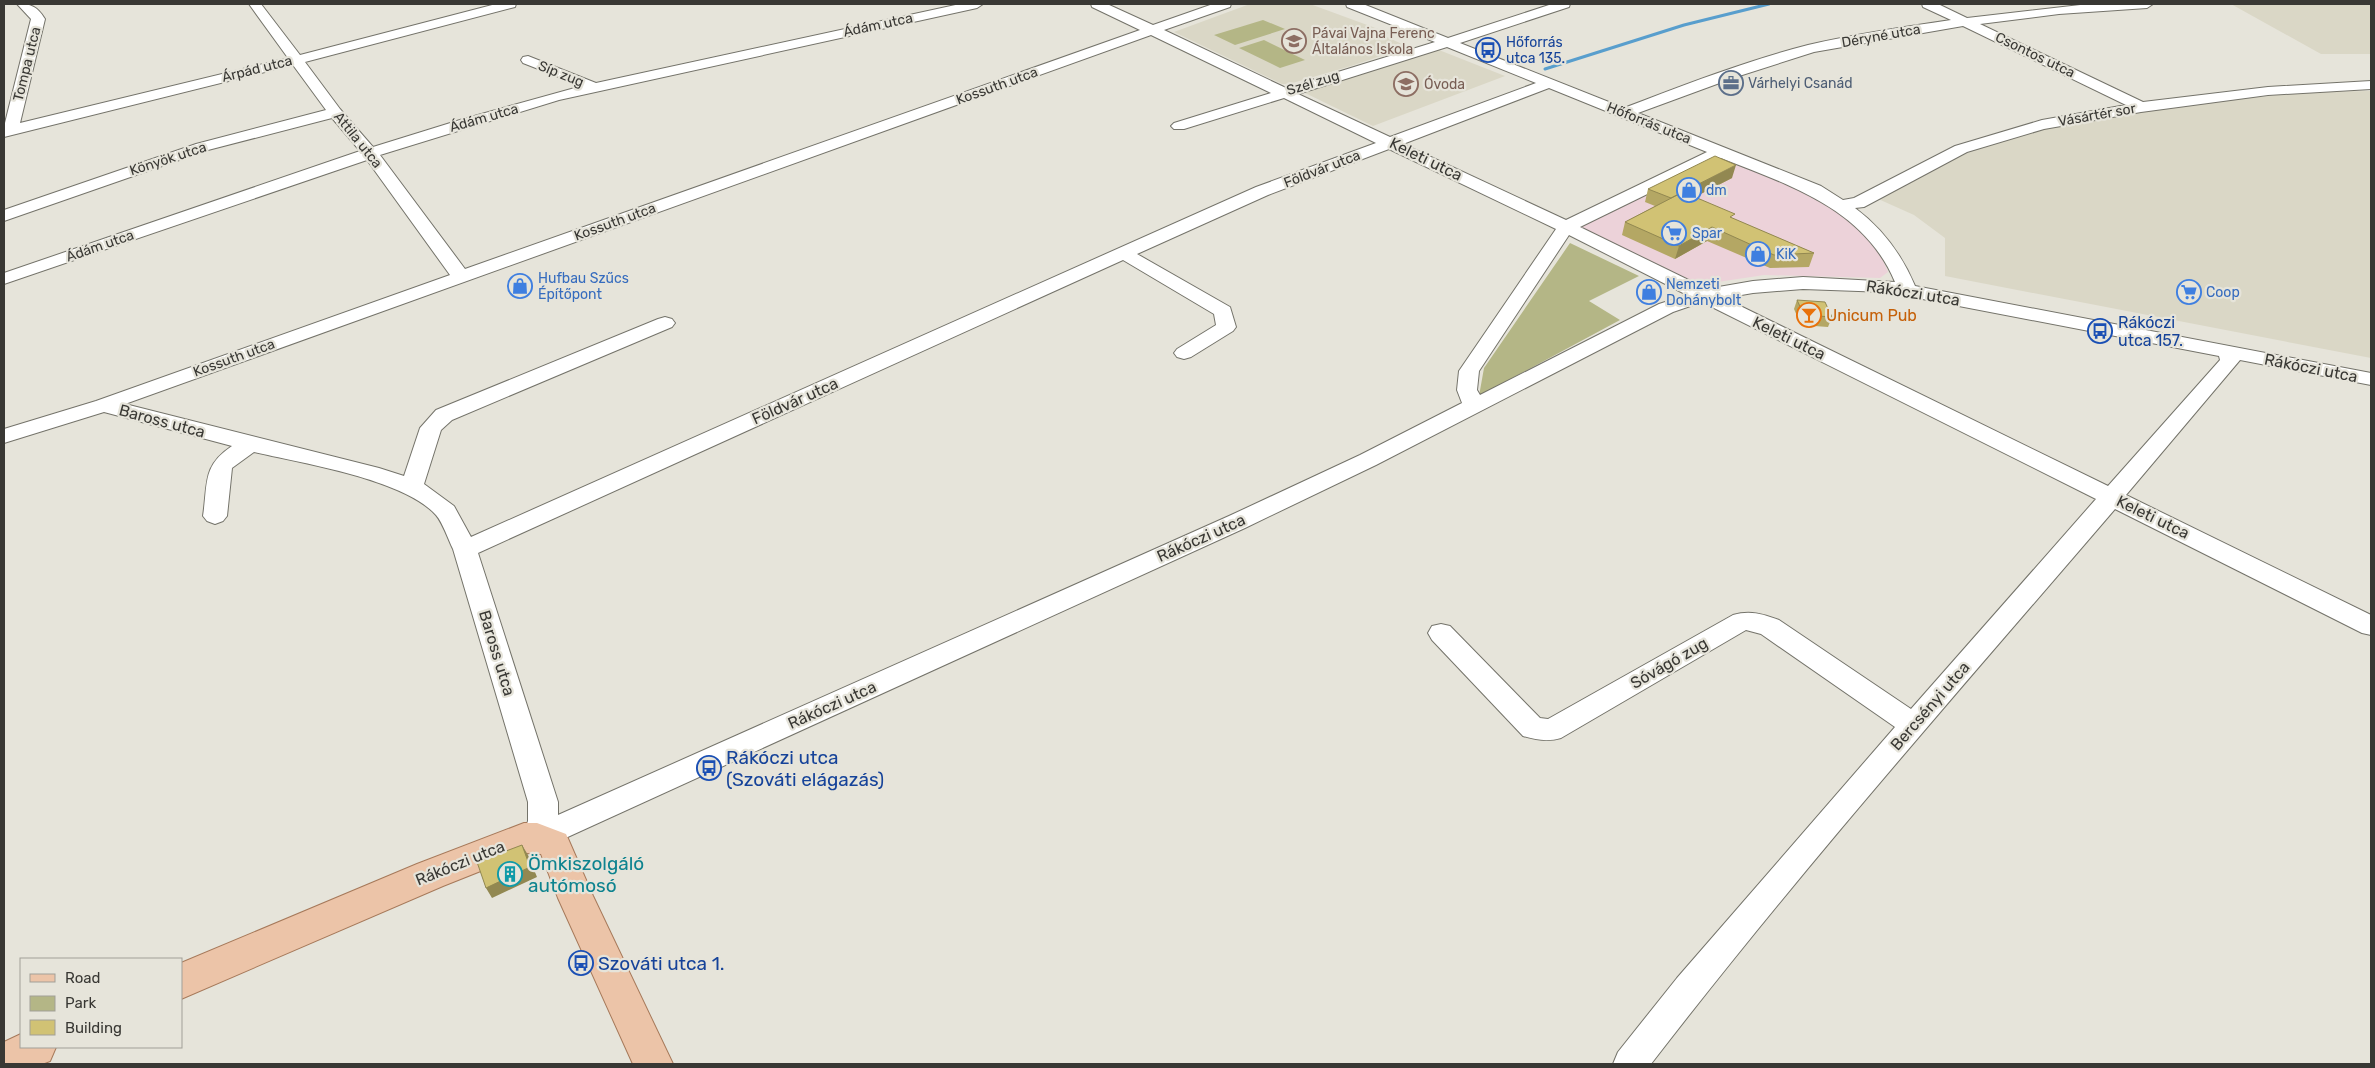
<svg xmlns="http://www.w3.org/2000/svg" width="2375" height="1068" font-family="Rubik,sans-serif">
<rect width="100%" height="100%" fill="#e6e4da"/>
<path fill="#ecd2d9" d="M 1725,157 L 1813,196 L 1865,228 L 1878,249 L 1888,272 L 1880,278 L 1764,275 L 1698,285 L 1577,228 Z"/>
<path fill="#dad7c6" d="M 1250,4 L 1310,4 L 1389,33 L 1383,35 L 1408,47 L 1351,66 L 1289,84 L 1282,84 L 1174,32 Z
M 2231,4 L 2371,4 L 2371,54 L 2321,54 Z
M 1439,50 L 1505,76 L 1373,126 L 1301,91 Z
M 2371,91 L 2371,358 L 1945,276 L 1945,238 L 1914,215 L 1876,198 L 1971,151 L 2052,127 L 2146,109 L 2308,92 Z"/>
<path fill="#b4b686" d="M 1263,20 L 1285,29 L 1235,45 L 1214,35 Z
M 1264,40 L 1305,60 L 1280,68 L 1239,48 Z
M 1570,243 L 1639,276 L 1589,301 L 1620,320 L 1479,396 L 1484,368 Z"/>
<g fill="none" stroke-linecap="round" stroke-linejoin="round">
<path stroke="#589ecd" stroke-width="3" d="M 1545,69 L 1684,25 L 1769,4"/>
<defs>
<path id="minor" d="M 17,4 C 31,4 37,6 45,19 L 20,123 L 288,58 L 249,4 L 261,4 L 300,55 L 496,4 L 516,4 L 515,7 L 305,62 L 340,109 L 373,147 L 460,120 L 582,86 L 523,63 L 521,60 L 523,57 L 528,56 L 596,83 L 960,4 L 983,4 L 977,8 L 559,100 L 380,155 L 465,269 L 1140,30 L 1092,7 L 1091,4 L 1107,4 L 1153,25 L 1213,4 L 1231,4 L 1230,7 L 1164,30 L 1286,88 L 1435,42 L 1347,7 L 1346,4 L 1363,4 L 1448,38 L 1552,4 L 1570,4 L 1569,7 L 1460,43 L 1624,108 C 1684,85 1746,61 1808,45 C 1855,34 1903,27 1951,20 L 1923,7 L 1922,4 L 1938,4 L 1967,18 L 2089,4 L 2153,4 L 2147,8 L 2059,14 L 1980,24 L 2143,102 L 2268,87 L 2371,81 L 2371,89 L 2268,95 L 2141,112 L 2044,129 L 1967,152 L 1864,207 L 1855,208 C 1883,229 1902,255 1915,286 L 2371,373 L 2371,385 L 2240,360 L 2126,495 L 2371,615 L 2371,635 L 2362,633 L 2115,509 C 1958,692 1798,873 1651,1064 L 1613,1064 L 1618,1052 L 1677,978 L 1895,727 L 1761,634 L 1746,630 L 1561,738 C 1548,742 1536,740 1523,736 L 1432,640 L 1428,633 L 1432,626 L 1441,624 L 1450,626 L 1540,718 L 1548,719 L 1733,615 C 1750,610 1763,614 1779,620 L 1911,709 L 2096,499 L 1702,302 L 1673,312 L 1376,465 L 1245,528 L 537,851 L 526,847 L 522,838 L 528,821 L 528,802 L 453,549 C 448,539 443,523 436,515 C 404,479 301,463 254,452 L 232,468 L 227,516 L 223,521 L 215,524 L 207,521 L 203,516 C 208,483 202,466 232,446 L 104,412 L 4,443 L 4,429 L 96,401 L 450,275 L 367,160 L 4,284 L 4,273 L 360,151 L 332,118 L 208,150 L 4,221 L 4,210 L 196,144 L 326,110 L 293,65 L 4,137 L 4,127 L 31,19 ZM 1963,26 L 2126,105 L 2042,120 L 1955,146 L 1854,198 L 1843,200 L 1821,186 L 1638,113 L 1736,77 L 1814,52 ZM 1151,35 L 1271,93 L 1174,123 L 1171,126 L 1174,129 L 1184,129 L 1284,98 L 1376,143 L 1256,187 L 471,537 L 454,506 L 424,484 L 441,430 L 452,420 L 672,327 L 675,323 L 672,319 L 665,317 L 658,319 L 436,410 L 420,428 L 404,476 L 379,468 L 125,404 ZM 1447,47 L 1536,83 L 1390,137 L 1298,94 ZM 1549,88 L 1707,152 L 1566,220 L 1403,144 ZM 1389,149 L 1556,229 L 1459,371 L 1457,390 L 1462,403 L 1360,455 L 1229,516 L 558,815 L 558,802 L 478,553 L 1123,260 L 1214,314 L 1216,325 L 1177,349 L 1174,353 L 1177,357 L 1184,359 L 1191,357 L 1233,331 L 1236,327 L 1230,307 L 1137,254 L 1268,195 ZM 1721,158 C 1789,185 1864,208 1895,282 L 1803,277 L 1753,281 L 1707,289 L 1580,227 ZM 1569,235 L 1687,295 L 1659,304 L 1480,395 L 1477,390 L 1479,371 ZM 1803,289 L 1886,292 L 2219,356 L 2220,360 L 2108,486 L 1724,298 L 1753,293 Z"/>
<path id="major" d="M 524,823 L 537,823 L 566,834 L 593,896 L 673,1064 L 633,1064 L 558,898 L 541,854 L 526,853 L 443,886 L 181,999 L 181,963 L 417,864 Z
M 21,1034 L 21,1047 L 56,1047 L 50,1061 L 42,1064 L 4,1064 L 4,1042 Z"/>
</defs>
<use href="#minor" stroke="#74736a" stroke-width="2"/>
<use href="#major" stroke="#a6795a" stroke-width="2"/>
<use href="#minor" fill="#fff" fill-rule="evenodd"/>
<use href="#major" fill="#ecc4a8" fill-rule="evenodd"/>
</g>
<path fill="#b4a764" d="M 1732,178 L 1695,197 L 1734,219 L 1814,253 L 1809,267 L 1770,268 L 1707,241 L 1675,259 L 1622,235 L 1625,222 L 1655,206 L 1645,202 L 1648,189 Z
M 1797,300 L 1832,317 L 1828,327 L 1801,325 L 1794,309 Z"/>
<path fill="#928851" d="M 1736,165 L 1732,178 L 1667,211 L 1671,198 Z
M 1712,227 L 1707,241 L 1675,259 L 1679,246 Z
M 522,845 L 528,855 L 537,877 L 492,898 L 486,888 Z"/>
<path fill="#d1c274" stroke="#928851" d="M 1715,156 L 1736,165 L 1671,198 L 1648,189 Z
M 1683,192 L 1735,214 L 1730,217 L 1814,253 L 1774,255 L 1712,227 L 1679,246 L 1625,222 Z
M 1797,300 L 1825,302 L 1832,317 L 1804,315 Z
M 522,845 L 530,867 L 486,888 L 477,862 Z"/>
<defs>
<symbol id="school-ring" viewBox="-11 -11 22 22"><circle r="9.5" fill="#e6e4da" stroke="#8d6e63" stroke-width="1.5"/><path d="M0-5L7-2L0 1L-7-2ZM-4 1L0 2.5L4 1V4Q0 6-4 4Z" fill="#8d6e63"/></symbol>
<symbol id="bus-ring" viewBox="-11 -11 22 22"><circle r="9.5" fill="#e6e4da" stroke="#1a4fb4" stroke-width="1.5"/><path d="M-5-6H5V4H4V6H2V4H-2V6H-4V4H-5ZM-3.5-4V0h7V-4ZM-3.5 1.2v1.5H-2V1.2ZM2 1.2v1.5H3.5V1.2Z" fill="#1a4fb4"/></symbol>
<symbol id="office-ring" viewBox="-11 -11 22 22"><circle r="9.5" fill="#e6e4da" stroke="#5c6f8a" stroke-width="1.5"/><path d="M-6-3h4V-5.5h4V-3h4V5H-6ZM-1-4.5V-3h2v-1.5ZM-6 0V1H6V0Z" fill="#5c6f8a"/></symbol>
<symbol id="shop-ring" viewBox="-11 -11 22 22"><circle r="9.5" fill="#e6e4da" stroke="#3f7fe0" stroke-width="1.5"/><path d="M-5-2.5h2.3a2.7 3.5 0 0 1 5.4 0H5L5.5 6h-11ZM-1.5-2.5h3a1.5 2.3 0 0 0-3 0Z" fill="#3f7fe0"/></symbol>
<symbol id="supermarket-ring" viewBox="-11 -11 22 22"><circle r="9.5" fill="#e6e4da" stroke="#3f7fe0" stroke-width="1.5"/><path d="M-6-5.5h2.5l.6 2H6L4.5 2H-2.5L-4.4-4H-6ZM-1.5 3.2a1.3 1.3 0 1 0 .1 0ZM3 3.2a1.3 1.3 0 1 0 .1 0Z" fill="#3f7fe0"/></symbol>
<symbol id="bar-ring" viewBox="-11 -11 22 22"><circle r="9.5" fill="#e6e4da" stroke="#e8710a" stroke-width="1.5"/><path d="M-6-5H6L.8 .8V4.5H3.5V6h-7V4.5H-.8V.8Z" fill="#e8710a"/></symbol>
<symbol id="building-ring" viewBox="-11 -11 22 22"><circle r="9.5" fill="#e6e4da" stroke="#0f9aa8" stroke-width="1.5"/><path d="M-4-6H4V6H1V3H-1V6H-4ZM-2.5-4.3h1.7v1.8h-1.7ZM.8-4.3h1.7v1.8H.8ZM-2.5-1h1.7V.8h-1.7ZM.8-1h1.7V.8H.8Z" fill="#0f9aa8"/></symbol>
</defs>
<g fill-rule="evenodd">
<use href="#school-ring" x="1280" y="27" width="28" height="28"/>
<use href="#bus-ring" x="1474" y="36" width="28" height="28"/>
<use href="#office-ring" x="1717" y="69" width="28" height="28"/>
<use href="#school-ring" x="1392" y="70" width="28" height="28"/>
<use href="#shop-ring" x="1675" y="176" width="28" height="28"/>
<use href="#supermarket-ring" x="1660" y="219" width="28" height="28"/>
<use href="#shop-ring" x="1744" y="240" width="28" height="28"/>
<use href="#shop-ring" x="506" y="272" width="28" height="28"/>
<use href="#shop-ring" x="1635" y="278" width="28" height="28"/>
<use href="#supermarket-ring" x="2175" y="278" width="28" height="28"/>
<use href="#bar-ring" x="1795" y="301" width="28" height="28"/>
<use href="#bus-ring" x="2086" y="317" width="28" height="28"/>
<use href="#bus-ring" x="695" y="754" width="28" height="28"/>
<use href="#building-ring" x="496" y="860" width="28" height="28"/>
<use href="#bus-ring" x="567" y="949" width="28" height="28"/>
</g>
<g text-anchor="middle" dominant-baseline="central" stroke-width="4.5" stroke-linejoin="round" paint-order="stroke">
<g font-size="14" fill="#393834" stroke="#e6e4da">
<text transform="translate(878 25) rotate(-12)">Ádám utca</text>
<text transform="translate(1881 36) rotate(-10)">Déryné utca</text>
<text transform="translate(2035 55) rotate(26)">Csontos utca</text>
<text transform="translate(27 64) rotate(-76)">Tompa utca</text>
<text transform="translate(257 69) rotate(-14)">Árpád utca</text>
<text transform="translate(561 74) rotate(22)">Síp zug</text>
<text transform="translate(1313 83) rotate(-17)">Szél zug</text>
<text transform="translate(997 86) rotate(-20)">Kossuth utca</text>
<text transform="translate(2097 115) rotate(-10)">Vásártér sor</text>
<text transform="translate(484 118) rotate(-16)">Ádám utca</text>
<text transform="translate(1649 123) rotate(22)">Hőforrás utca</text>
<text transform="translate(358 140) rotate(51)">Attila utca</text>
<text transform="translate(168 159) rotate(-18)">Könyök utca</text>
<text transform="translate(1322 169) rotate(-21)">Földvár utca</text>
<text transform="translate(615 222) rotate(-20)">Kossuth utca</text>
<text transform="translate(100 246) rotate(-19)">Ádám utca</text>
<text transform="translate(234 358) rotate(-20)">Kossuth utca</text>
</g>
<g font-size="14" fill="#785e54" stroke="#e6e4da" text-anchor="start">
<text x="1312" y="33">Pávai Vajna Ferenc<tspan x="1312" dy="16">Általános Iskola</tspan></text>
<text x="1424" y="84">Óvoda</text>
</g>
<g font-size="14" fill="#164399" stroke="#e6e4da" text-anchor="start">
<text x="1506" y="42">Hőforrás<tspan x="1506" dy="16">utca 135.</tspan></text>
</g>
<g font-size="14" fill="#4e5e75" stroke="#e6e4da" text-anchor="start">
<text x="1748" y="83">Várhelyi Csanád</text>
</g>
<g font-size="14" fill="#366cbe" stroke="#e6e4da" text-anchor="start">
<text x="1706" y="190">dm</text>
<text x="1692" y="233">Spar</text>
<text x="1776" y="254">KiK</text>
<text x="538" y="278">Hufbau Szűcs<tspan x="538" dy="16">Építőpont</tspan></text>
<text x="1666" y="284">Nemzeti<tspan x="1666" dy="16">Dohánybolt</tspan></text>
<text x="2206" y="292">Coop</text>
</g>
<g font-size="16" fill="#393834" stroke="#e6e4da">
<text transform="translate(1426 159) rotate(26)">Keleti utca</text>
<text transform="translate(1913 293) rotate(9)">Rákóczi utca</text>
<text transform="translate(1789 338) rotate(26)">Keleti utca</text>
<text transform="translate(2311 368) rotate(11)">Rákóczi utca</text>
<text transform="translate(795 401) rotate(-24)">Földvár utca</text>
<text transform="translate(162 421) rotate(15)">Baross utca</text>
<text transform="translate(2153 517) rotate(26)">Keleti utca</text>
<text transform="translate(1201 538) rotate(-24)">Rákóczi utca</text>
<text transform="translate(497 653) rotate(73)">Baross utca</text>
<text transform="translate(1669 663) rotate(-30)">Sóvágó zug</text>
<text transform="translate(832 705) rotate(-24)">Rákóczi utca</text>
<text transform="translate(1930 706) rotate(-49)">Bercsényi utca</text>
<text transform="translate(460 863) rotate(-22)">Rákóczi utca</text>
</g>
<g font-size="16" fill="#c56008" stroke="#e6e4da" text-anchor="start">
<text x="1826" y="315">Unicum Pub</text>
</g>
<g font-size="16" fill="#164399" stroke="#e6e4da" text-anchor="start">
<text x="2118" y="322">Rákóczi<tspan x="2118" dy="18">utca 157.</tspan></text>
</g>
<g font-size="19" fill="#164399" stroke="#e6e4da" text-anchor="start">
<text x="726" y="757">Rákóczi utca<tspan x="726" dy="22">(Szováti elágazás)</tspan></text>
<text x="598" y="963">Szováti utca 1.</text>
</g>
<g font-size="19" fill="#0d838f" stroke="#e6e4da" text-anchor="start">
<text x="528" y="863">Ömkiszolgáló<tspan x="528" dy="22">autómosó</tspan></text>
</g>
</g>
<rect width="2375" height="1068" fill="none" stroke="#393834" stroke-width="10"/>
<rect x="20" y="958" width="162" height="90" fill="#e6e4da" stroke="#a19f98"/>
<rect x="30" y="974" width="25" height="8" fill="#ecc4a8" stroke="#a19f98"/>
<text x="65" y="983" font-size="15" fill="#393834">Road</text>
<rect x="30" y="996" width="25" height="15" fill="#b4b686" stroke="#a19f98"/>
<text x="65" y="1008" font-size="15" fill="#393834">Park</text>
<rect x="30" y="1020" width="25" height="15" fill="#d1c274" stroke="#a19f98"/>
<text x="65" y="1033" font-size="15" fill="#393834">Building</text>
</svg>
